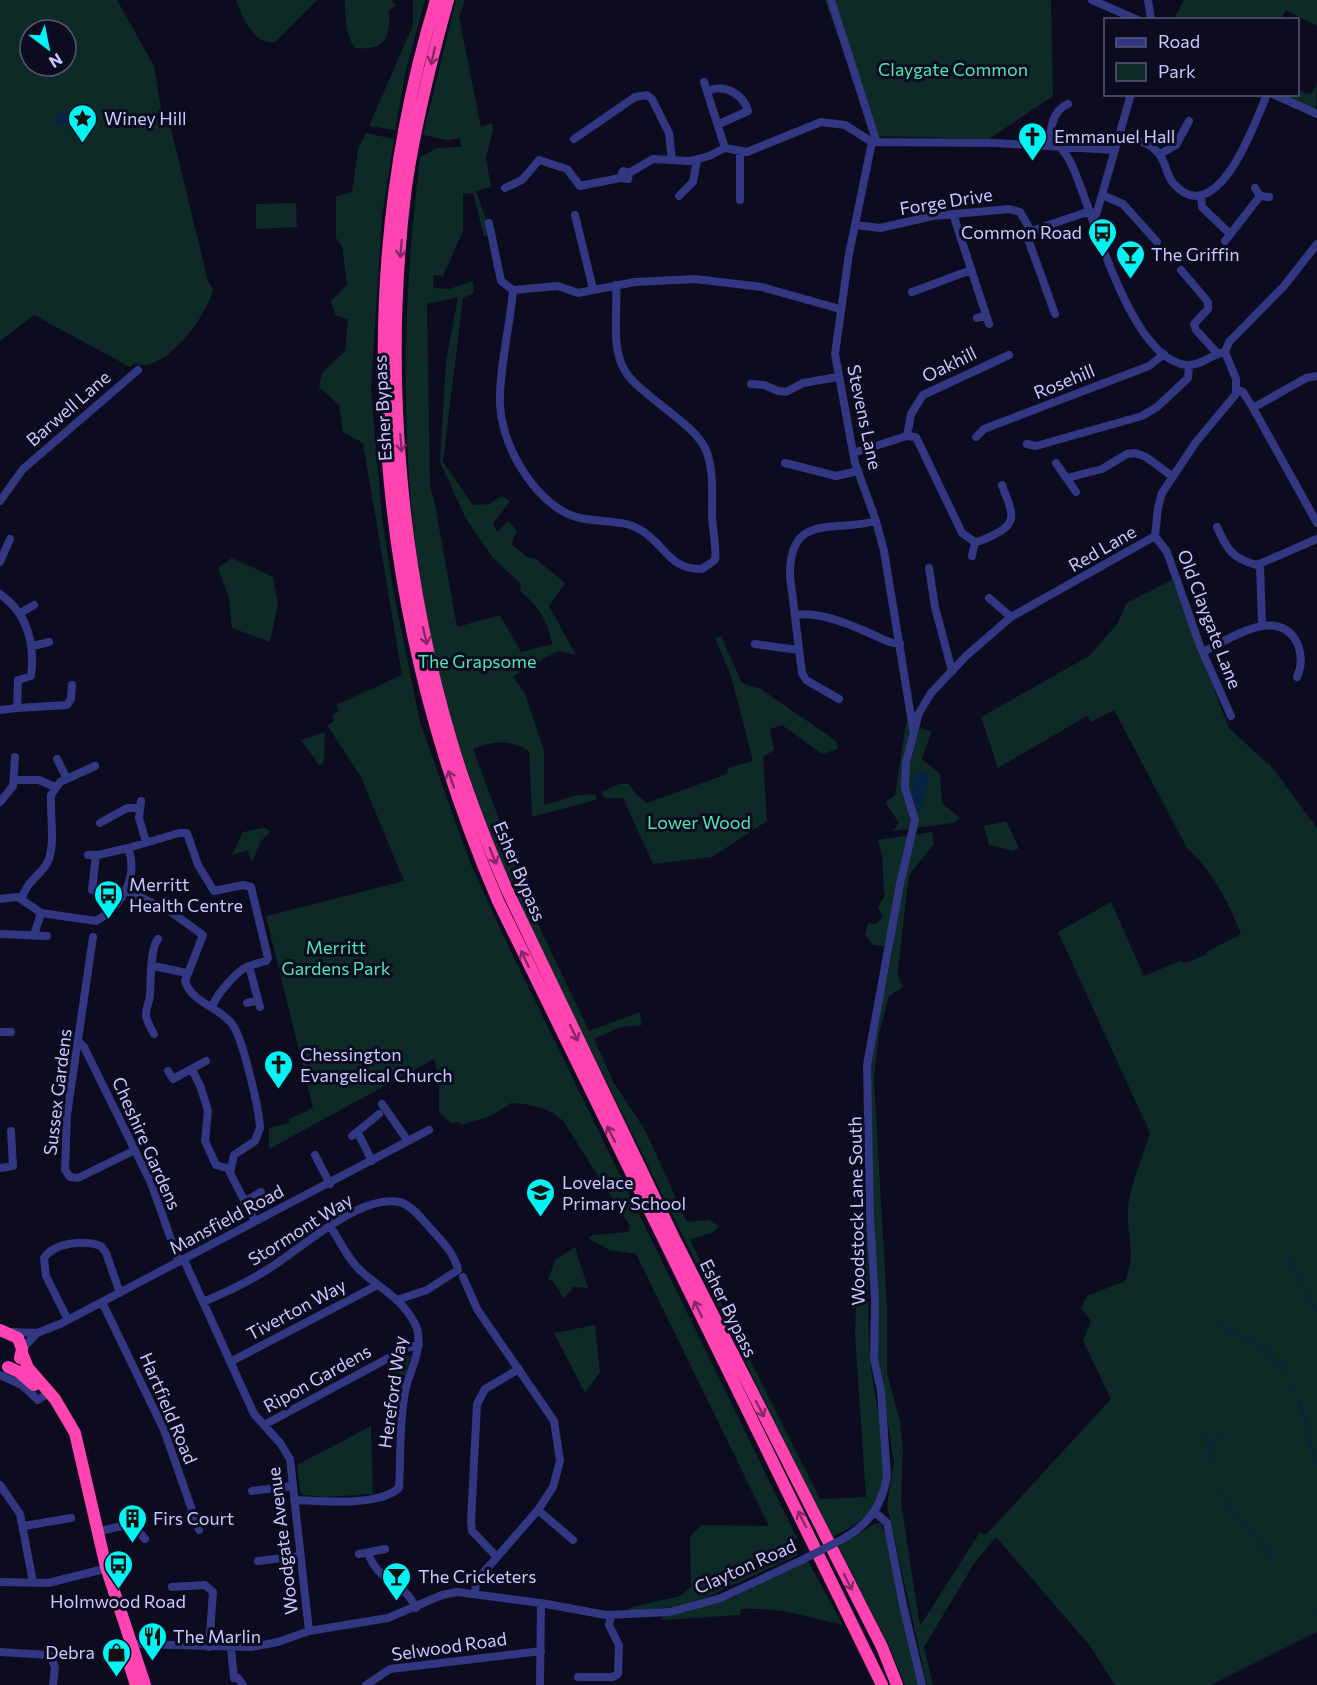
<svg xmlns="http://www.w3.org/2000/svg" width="1317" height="1685" font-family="Commissioner,sans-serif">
<rect width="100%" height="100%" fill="#0c0b1f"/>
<path fill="#0d2a26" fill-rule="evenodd" d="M 0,0 L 117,0 L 154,66 L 162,114 L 169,121 L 208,281 L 213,290 C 207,315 165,375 134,364 L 130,367 L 34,315 L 0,341 ZM 30,30 L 66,30 L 66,66 L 30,66 Z
M 236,0 L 317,0 L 275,42 C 254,46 242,17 236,0 Z
M 345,0 L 391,0 L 396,6 L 389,10 C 391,38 385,51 355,48 C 345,35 345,16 345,0 Z
M 413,0 L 425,0 L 406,70 L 395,130 L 369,126 L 413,25 Z
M 456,0 L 465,0 L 459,17 L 481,127 L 492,123 L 493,130 L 486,158 L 491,187 L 476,191 L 492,237 L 484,236 L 473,193 L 463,194 L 463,231 L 443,276 L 434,275 L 433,288 L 449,289 L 473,281 L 474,293 L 463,298 L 443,462 L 473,505 L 489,504 L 502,496 L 510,501 L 493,524 L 497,532 L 508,521 L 517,531 L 511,544 L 527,557 L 536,559 L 565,583 L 549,606 L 576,655 L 558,651 L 513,676 L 525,694 L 544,751 L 544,805 L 578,795 L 596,794 L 596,800 L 532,817 L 529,751 C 511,739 492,741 473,749 L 538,924 L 589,1031 L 640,1012 L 642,1025 L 620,1027 L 594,1039 L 614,1083 L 645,1130 L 687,1222 L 709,1220 L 719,1226 L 713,1232 L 690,1240 L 820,1499 L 866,1497 L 855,1335 L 857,1269 L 863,1222 L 868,1222 C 869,1267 867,1314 870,1360 C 873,1392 893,1468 880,1496 C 869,1518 853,1527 832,1537 L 526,919 C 498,854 471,788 451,720 C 398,538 397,344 420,157 L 437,148 L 461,147 L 460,138 L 448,140 L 423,135 ZM 458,297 L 446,361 L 440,462 L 465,517 L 492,557 L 520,583 L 521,592 C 539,606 548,622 552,644 L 521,652 L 500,615 L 457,627 L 434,499 L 430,487 L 427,304 Z
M 825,0 L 1051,0 L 1053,96 L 989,139 L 873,136 Z
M 1184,0 L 1317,0 L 1317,26 L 1286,10 L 1281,19 L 1174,19 Z
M 1317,83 L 1316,110 L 1290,99 L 1292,95 L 1298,94 L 1298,90 L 1303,91 L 1305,94 L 1312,93 Z
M 366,133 L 394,139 L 382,217 L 371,388 L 382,518 L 393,589 L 420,722 L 469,860 L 505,939 L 797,1538 L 791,1541 L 798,1555 L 705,1598 L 674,1607 L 629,1611 L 629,1608 L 680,1596 L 691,1587 L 690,1537 L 701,1525 L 769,1526 L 636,1254 L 609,1250 L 588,1238 L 593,1235 L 628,1232 L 630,1226 L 563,1121 C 549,1107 530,1104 511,1103 L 491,1116 L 461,1125 L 460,1122 L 451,1123 L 439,1112 L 439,1081 L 434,1059 L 269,1149 L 269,1128 L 290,1123 L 289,1119 L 313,1108 L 266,916 L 404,881 L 361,777 L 327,725 L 334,721 L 333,714 L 339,711 L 336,705 L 402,675 L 363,443 L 343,432 L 339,405 L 319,387 L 322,373 L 345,351 L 348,319 L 336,316 L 331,301 L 347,285 L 342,246 L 336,238 L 336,196 L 352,192 L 358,149 Z
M 296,203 L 297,227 L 256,229 L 256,204 Z
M 232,558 L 273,577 L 278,603 L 270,642 L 232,628 L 229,598 L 218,568 Z
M 1172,580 L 1229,728 L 1269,765 L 1266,759 L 1317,828 L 1317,1632 L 1211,1685 L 1115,1685 L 1090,1646 L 996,1537 L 975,1562 L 924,1647 L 933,1685 L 927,1685 L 887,1505 L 894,1463 L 878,1359 L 870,1079 L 872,1050 L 893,947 L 873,945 L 865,935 L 868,923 L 876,924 L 883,917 L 878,907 L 885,895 C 881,875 886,858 877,840 L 932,832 L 934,844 L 909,875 L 898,969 L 898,977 L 903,987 L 889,996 L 879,1034 L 874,1078 L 887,1307 L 887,1373 L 900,1422 L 903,1449 L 901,1503 L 920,1626 L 980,1532 L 986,1535 L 1111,1399 L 1083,1341 L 1091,1321 L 1081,1308 L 1087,1296 L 1125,1281 C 1136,1254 1128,1242 1128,1216 C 1127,1191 1143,1157 1150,1133 L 1058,932 L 1111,902 L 1144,976 L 1180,961 L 1186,963 L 1207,954 L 1206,952 L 1241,934 C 1229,903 1212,870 1187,848 L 1114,710 L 1091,722 L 1087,716 L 998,768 L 981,717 L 1089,656 L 1117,624 L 1127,603 Z
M 721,636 L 742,683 L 761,689 L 836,741 L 838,749 L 822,754 L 782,725 L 770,729 L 774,750 L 763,757 L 767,821 L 712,857 L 653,864 L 623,798 L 605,798 L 602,792 L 619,784 L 629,784 L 636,794 L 647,803 L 727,774 L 728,768 L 753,761 L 731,676 L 715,638 Z
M 906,722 L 931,732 L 922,759 L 940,774 L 942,803 L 960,818 L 953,823 L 893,831 L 899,823 L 885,802 L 895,795 Z
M 325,732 L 324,760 L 320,766 L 301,740 Z
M 1006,821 L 1019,848 L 1013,851 L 989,845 L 984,826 Z
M 264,828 L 271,831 L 261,841 L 252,862 L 248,850 L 232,855 L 243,832 Z
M 575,1247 L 588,1288 L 573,1287 L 564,1299 L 553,1281 L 548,1280 L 555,1260 Z
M 595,1325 L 600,1372 L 585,1393 L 554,1333 Z
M 411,1355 L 401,1390 L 386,1366 Z
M 371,1426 L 373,1494 L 326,1497 L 303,1495 L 300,1491 L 297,1465 Z
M 880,1523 L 886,1535 L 920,1685 L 905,1685 L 888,1644 L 838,1547 L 874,1524 Z
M 808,1561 L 843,1625 C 808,1617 777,1607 741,1609 L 740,1615 L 662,1620 L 661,1617 L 729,1599 Z"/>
<path fill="#072342" d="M 63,110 L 75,114 L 78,120 L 60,127 L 55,120 Z
M 923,772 L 929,776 L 921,812 L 917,813 C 909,800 911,789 915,774 Z"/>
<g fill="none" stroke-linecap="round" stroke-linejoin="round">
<path stroke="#072342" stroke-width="1.5" d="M 1286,1256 L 1317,1311
M 1215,1322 C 1248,1341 1268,1342 1289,1377
M 1293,1384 L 1296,1390
M 1299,1398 L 1317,1465
M 1204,1433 L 1208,1439 L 1212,1461
M 1204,1446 L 1224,1437
M 1221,1490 L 1230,1507 L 1274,1559
M 1316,1615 L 1317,1615"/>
<path stroke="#323782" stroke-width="8" d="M 831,0 L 876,140
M 1092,0 L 1138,20
M 1148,0 L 1151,20
M 704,82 L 725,148
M 708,91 C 724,83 743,94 748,111 L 719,124
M 1273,94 L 1317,114
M 1119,135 C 1138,140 1156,143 1164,163 C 1167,170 1168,178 1174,184 C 1217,232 1256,121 1267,94
M 574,139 L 635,97 L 647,95 L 652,99 L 669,133 L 672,160
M 872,142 L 849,254 L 835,354 L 855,463 L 876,521 L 884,551 L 913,729
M 872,142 L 995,143 L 1115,150
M 1049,146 C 1050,131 1052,110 1068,104
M 1059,146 C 1063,151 1067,155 1070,161 C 1092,205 1128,360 1187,365 C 1201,366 1212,354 1225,352
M 1160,154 L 1176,145 L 1189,121
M 629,173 L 623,171 L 620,178 L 628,179 L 629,173 L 653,159 L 690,161 L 709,156 L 725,148 L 747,152 L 821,122 L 845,125 L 872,142
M 505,188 L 522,180 L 539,160 L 567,169 L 580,186 L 620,178
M 1255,188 L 1260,196 L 1269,197
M 1102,195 L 1123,204 L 1157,242
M 1201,195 L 1202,207 L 1230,234
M 679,196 L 693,182 L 697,160
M 740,200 L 740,153
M 953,214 L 989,324
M 575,215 L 593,289
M 1093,218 L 1097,212 L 1131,94
M 489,223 L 501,281 L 513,290
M 855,225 L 880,228 L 933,216 L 1009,209 L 1020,212 L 1031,231
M 1225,241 L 1260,196
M 1181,270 L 1208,302 L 1208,309 L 1194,324 L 1196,330 L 1218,354
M 513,290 C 510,327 499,368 500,404 C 502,444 529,492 564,512 C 587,525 618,517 639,529 C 665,543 668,570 702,569 L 715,560 C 717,545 712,529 712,514 C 714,439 706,442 651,397 C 639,387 627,378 621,363 C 612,339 618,310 616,285
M 513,290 L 558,286 L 578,293 L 635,282 L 695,279 L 762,287 L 840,309
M 912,292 L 971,270
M 1055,314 L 1027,236 L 1031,231 L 1090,211
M 977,318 L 986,315
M 1225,352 L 1229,342 L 1284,286 L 1317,244
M 751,384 L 764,385 L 778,391 L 786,392 L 803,383 L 838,377
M 1237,389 L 1243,392 L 1253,408 L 1317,523
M 1253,408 L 1306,378 L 1317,376
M 907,436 L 911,414 L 923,395 L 1009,355
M 976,437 L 984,429 L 1149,366 L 1164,354
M 1027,444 L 1036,446 L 1142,416 L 1157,407 L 1188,378 L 1189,365
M 853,453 L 907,436 L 916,437 L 962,533 L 975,542 C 983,541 990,537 997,533 C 1022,521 1008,504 1002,485
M 785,463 L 836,476 L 858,471
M 1056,463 L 1076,492
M 1067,478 L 1102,469 L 1127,454 L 1135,453 L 1146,457 L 1172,476
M 0,501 L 23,469 L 138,370
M 1217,527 C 1227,549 1232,559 1257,565 L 1317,539
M 1155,536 L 1167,552 L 1200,646 L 1231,716
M 972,556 L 975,542
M 0,562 L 10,539
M 1260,565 L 1262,624
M 929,568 L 935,607 L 952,671
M 0,594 C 28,614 35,644 31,676 L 18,680 L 17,708 L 0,710
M 989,598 L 1011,617
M 20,613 L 34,605
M 796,615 C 818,611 849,624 869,633 C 879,637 889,644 900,644
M 755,644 L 798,650
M 33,646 L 49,642
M 1203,652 C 1227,640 1280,603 1298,645 C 1302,656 1302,666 1297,677
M 839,699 L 806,680 L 802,673 L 790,576 C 789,512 833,533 876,521
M 17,708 L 67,705 L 71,699 L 72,685
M 57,759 L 67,779
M 15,780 L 39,780 L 55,787
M 141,801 L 139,818 L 146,842
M 0,802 L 13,786 L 15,757
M 100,823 L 127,808 L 139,808
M 88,855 L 98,855 L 128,848
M 92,890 L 96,855
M 126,890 L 171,912 L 203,935 L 185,981 C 192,1003 218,1006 232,1024 C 243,1038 259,1109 260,1128 L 255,1141 L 234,1155 L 230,1173 L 255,1221
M 0,899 L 18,897 L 41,913 L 96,921 C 122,906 139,877 128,848 L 179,833 L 187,833 L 198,865 L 214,891 L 243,885 L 251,887 L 268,958 L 266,961 C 260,963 253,964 247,967 C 238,970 212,999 213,1007
M 22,899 C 26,880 43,875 49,859 C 55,840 50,815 51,795 L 60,782 L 95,766
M 0,934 L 47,936
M 34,935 L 41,913
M 93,937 L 67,1115 L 65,1170 L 70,1177 L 78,1178 L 135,1150
M 153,966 L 187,973
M 249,966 L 260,1007
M 247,1003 L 258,1000
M 0,1032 L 11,1032
M 154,1034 C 151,1029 148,1023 146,1017 C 145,1008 150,1002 150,994 C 151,980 150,948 158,939
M 78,1041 L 84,1047 L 151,1183 L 179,1262
M 192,1069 L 201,1088 L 208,1111 L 205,1141 L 216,1165 L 230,1169
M 168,1071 L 173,1079 L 206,1061
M 382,1104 L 408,1141
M 358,1133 L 372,1161
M 352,1136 L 379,1114
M 315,1155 L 330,1184
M 0,1168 L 13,1166 L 11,1131
M 244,1202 L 261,1192
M 184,1260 L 254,1414 L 280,1443 L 290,1459 L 309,1631
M 463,1277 L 477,1309 L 554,1421 L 560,1461 L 553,1487 L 538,1510 L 476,1581 L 475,1594
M 102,1302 L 164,1430 L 199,1530
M 203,1302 C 225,1293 246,1283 265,1271 C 299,1251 358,1194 399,1202 C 411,1204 423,1220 430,1228 C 441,1240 455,1254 458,1270 L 427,1290 L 397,1300
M 68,1320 L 46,1276 L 44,1258 C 54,1242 85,1240 101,1246 L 106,1253 L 120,1293
M 12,1332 L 37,1333 L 60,1324 L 429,1130
M 22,1349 L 37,1333
M 230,1362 L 374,1287 L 376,1283
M 0,1375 L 22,1385 L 38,1400 L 44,1396
M 264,1425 L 407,1348 L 419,1344
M 0,1485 L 20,1514 L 33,1582
M 252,1491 L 292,1486
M 294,1500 C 321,1501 378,1507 399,1488 C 401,1456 399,1424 405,1392 C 409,1370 427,1344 414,1322 C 402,1299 380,1288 362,1272 C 348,1260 340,1241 330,1226
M 538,1510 L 573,1540
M 875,1512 L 887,1523 L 903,1605 L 922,1685
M 24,1526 L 71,1518
M 97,1532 C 119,1527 130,1519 145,1539
M 843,1539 C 869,1524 882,1506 887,1476 L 881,1391 L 874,1359 L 875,1300 L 870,1217 L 867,1065 L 900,884 L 915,820 L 905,788 L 906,762 L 919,713 L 931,693 L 966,656 L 1011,617 L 1155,536 L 1158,508 L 1162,493 L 1196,442 L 1236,394 L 1236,379 L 1225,352
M 368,1553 C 379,1584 402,1578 416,1608
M 359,1554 L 385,1549
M 497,1557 L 472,1531 L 471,1521 L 477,1404 L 485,1389 L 519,1369
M 258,1561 L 300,1556
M 0,1582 L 48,1583 L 100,1570
M 172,1587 L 205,1585 L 213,1592 L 209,1647
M 128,1641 L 137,1644 L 251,1647 L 278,1642 L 309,1631 L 388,1618 L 442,1595 L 457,1592 L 541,1603 L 606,1615 L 670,1612 L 721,1598 L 802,1560
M 231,1648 L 234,1678
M 0,1652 L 50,1655 L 55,1667 L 53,1685
M 578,1677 L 613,1677 L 618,1674 L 619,1645 L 609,1625 L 611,1615
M 234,1678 L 238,1678 L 243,1685
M 366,1685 L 390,1669 L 541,1651
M 540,1685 L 541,1603"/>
<path stroke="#ff44b1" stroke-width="12" d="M 436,0 C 346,295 376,619 498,901 L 882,1685
M 448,0 C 431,61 415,125 406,187 C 383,368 399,565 451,740 C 466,791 486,841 507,890 L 675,1240 L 882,1647 L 897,1685
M 0,1330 L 18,1338 L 22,1349 L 20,1358
M 22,1353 L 28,1368 L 55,1399 L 75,1433 L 106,1567 L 145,1685
M 8,1367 L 19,1372 L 34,1385
M 124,1648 L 136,1685"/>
<path stroke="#323782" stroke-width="8" d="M 802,1560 L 843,1539"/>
</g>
<defs><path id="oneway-shaft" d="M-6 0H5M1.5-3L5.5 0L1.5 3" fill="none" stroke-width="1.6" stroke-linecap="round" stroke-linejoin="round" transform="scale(1.5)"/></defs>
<g stroke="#862868">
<use href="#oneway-shaft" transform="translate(433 56) rotate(103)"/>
<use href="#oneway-shaft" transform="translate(401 249) rotate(95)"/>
<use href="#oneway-shaft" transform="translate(401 443) rotate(86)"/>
<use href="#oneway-shaft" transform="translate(425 636) rotate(77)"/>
<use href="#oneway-shaft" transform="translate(451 779) rotate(-109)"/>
<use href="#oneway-shaft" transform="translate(493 856) rotate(68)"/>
<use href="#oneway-shaft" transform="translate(525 959) rotate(-115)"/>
<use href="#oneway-shaft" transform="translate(574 1033) rotate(64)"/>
<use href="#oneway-shaft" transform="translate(611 1134) rotate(-116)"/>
<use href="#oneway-shaft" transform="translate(698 1309) rotate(-116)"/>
<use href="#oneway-shaft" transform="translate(760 1409) rotate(63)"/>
<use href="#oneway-shaft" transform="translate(802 1519) rotate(-117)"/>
<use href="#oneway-shaft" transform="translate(848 1582) rotate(63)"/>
</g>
<defs>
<symbol id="sight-pin" viewBox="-11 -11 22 30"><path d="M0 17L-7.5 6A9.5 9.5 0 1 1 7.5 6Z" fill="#00f4f4" stroke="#0c0b1f"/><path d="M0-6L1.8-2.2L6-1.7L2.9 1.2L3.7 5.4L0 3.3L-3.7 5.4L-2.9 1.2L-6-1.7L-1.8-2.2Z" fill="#111"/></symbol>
<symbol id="church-pin" viewBox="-11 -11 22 30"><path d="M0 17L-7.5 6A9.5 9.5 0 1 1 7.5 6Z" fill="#00f4f4" stroke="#0c0b1f"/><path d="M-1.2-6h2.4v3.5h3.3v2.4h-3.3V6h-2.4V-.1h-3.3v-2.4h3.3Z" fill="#111"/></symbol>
<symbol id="bus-pin" viewBox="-11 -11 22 30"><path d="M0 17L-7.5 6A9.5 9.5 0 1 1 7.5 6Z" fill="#00f4f4" stroke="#0c0b1f"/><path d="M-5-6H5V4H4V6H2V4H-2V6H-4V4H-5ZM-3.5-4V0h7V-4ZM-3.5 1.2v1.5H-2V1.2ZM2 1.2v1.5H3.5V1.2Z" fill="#111"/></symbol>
<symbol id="bar-pin" viewBox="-11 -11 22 30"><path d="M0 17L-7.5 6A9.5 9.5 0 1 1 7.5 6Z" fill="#00f4f4" stroke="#0c0b1f"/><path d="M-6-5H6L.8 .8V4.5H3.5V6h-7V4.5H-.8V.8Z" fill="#111"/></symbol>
<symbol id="school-pin" viewBox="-11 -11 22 30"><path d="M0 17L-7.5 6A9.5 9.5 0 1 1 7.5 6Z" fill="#00f4f4" stroke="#0c0b1f"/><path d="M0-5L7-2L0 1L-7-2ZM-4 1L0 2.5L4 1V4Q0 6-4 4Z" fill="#111"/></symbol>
<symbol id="building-pin" viewBox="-11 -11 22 30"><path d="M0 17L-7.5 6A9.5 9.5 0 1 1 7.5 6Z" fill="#00f4f4" stroke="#0c0b1f"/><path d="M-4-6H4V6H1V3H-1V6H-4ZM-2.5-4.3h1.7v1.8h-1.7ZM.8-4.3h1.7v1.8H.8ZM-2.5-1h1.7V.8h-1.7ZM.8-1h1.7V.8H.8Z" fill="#111"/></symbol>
<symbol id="restaurant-pin" viewBox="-11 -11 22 30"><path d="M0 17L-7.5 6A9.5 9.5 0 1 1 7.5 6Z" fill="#00f4f4" stroke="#0c0b1f"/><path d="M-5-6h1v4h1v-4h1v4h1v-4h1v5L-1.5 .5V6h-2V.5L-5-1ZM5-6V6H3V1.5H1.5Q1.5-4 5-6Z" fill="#111"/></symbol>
<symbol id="shop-pin" viewBox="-11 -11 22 30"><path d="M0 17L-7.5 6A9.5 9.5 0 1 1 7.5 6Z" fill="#00f4f4" stroke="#0c0b1f"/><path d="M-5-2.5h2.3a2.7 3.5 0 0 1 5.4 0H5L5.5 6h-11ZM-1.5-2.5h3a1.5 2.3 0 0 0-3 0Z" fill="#111"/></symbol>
</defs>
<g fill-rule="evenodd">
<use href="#sight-pin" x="66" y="102" width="33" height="45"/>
<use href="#church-pin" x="1016" y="120" width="33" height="45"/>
<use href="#bus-pin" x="1086" y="216" width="33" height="45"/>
<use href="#bar-pin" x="1114" y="238" width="33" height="45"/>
<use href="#bus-pin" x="92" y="878" width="33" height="45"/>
<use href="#church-pin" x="262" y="1048" width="33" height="45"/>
<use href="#school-pin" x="524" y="1176" width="33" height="45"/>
<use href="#building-pin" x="116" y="1502" width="33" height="45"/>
<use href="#bus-pin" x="102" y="1548" width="33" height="45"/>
<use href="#bar-pin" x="380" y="1560" width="33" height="45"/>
<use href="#restaurant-pin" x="136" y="1620" width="33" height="45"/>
<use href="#shop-pin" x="100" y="1636" width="33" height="45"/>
</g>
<g text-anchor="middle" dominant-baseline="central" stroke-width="6" stroke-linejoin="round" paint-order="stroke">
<g font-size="18" fill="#4de7b1" stroke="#0c0b1f">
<text x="953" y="69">Claygate Common</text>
<text x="477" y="661">The Grapsome</text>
<text x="699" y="822">Lower Wood</text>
<text x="336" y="947">Merritt<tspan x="336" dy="21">Gardens Park</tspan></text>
</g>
<g font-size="18" fill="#cac9ff" stroke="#0c0b1f" text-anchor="start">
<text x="104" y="118">Winey Hill</text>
<text x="1054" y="136">Emmanuel Hall</text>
<text x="1082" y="232" text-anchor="end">Common Road</text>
<text x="1151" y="254">The Griffin</text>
<text x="129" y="884">Merritt<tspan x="129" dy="21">Health Centre</tspan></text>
<text x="300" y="1054">Chessington<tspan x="300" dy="21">Evangelical Church</tspan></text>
<text x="562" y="1182">Lovelace<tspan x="562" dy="21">Primary School</tspan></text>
<text x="153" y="1518">Firs Court</text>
<text x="418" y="1576">The Cricketers</text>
<text x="118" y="1601" text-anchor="middle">Holmwood Road</text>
<text x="173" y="1636">The Marlin</text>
<text x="95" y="1652" text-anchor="end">Debra</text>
</g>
<g font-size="18" fill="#cac9ff" stroke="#0c0b1f">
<text transform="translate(946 201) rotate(-9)">Forge Drive</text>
<text transform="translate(949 364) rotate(-26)">Oakhill</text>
<text transform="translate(1064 381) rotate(-22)">Rosehill</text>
<text transform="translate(68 408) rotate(-41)">Barwell Lane</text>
<text transform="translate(382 408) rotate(-93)">Esher Bypass</text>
<text transform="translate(865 417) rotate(78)">Stevens Lane</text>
<text transform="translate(1102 548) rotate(-30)">Red Lane</text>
<text transform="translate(1210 619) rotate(69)">Old Claygate Lane</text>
<text transform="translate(520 871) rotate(67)">Esher Bypass</text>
<text transform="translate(57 1092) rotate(-83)">Sussex Gardens</text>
<text transform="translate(147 1143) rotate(66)">Cheshire Gardens</text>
<text transform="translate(856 1211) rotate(-91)">Woodstock Lane South</text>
<text transform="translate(226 1219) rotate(-28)">Mansfield Road</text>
<text transform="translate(300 1229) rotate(-32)">Stormont Way</text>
<text transform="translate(729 1308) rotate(64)">Esher Bypass</text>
<text transform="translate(296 1309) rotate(-28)">Tiverton Way</text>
<text transform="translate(317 1378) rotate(-29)">Ripon Gardens</text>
<text transform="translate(392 1392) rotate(-82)">Hereford Way</text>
<text transform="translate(169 1408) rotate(67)">Hartfield Road</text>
<text transform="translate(282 1541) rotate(-97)">Woodgate Avenue</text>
<text transform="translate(745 1566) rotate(-24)">Clayton Road</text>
<text transform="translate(449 1646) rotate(-8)">Selwood Road</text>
</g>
</g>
<rect x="1104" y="18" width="195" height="78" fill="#0c0b1f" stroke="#585779" stroke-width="1.5"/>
<rect x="1116" y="38" width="30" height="9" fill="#323782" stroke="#585779" stroke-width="1.5"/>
<text x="1158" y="48" font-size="18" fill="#cac9ff">Road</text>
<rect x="1116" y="63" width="30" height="18" fill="#0d2a26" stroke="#585779" stroke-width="1.5"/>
<text x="1158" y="78" font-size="18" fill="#cac9ff">Park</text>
<g transform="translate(48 48) rotate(148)"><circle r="28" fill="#0c0b1f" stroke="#585779" stroke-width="1.5"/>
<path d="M0-4.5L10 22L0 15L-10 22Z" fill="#00f4f4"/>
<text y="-9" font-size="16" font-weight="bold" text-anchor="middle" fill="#cac9ff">N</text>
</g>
</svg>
